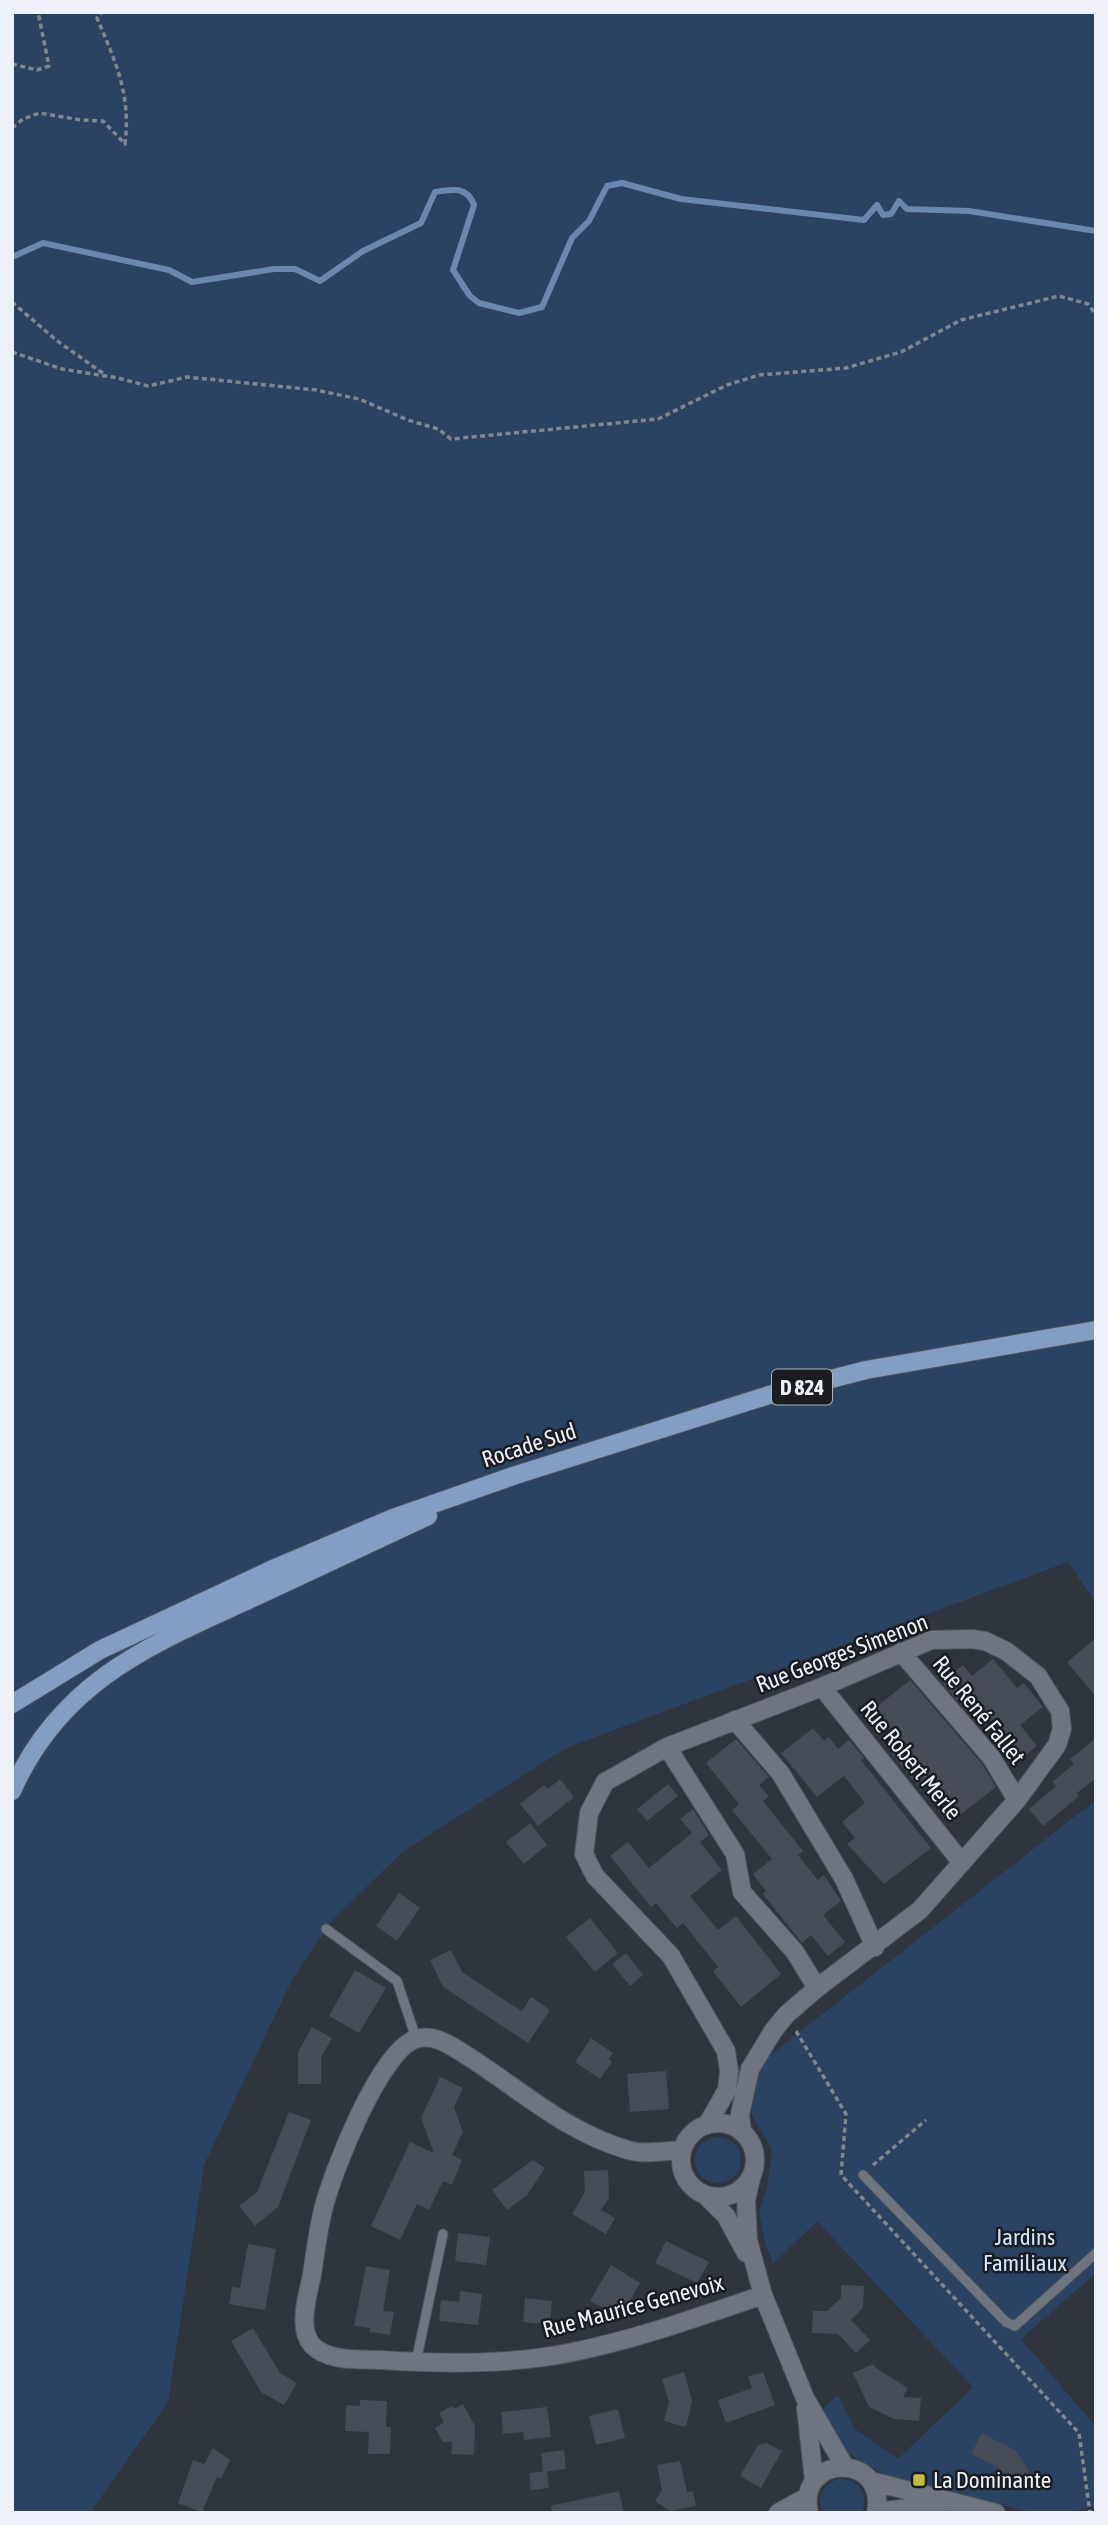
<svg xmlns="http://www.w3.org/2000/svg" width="1108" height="2525" font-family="'Asap Condensed',sans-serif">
<rect width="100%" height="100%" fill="#2e353d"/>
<path fill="#2a4363" d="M 12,12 L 1096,12 L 1096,1603 L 1068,1562 L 568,1747 L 402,1852 L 329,1924 L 291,1982 L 204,2165 L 168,2402 L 90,2513 L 12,2513 Z
M 1096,1800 L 1096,2273 L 1021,2339 L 1096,2427 L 1096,2506 L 1068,2513 L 1026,2511 L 965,2495 L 895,2481 L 850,2454 L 839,2444 L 822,2409 L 838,2395 L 855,2429 L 898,2459 L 973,2387 L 817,2221 L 773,2264 L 765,2243 L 759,2212 L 767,2188 L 772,2150 L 751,2113 L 760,2063 Z
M695 2160a23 23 0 1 1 46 0a23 23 0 1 1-46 0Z
M 838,2479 C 859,2478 869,2494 862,2513 L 823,2513 C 817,2497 822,2485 838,2479 Z"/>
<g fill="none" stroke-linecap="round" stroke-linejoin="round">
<path stroke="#6a87ad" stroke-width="6" d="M 12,257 L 43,243 L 169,270 L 192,282 L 274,269 L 295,269 L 320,281 L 363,251 L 421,223 L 435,192 C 452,189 467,186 474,205 L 453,270 L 470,296 L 479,303 L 519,313 L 542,307 L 572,238 L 589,221 L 607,186 L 622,183 L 681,199 L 864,220 L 877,205 L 883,215 L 891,214 L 899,201 L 907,209 L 969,211 L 1096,231"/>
</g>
<path fill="#454c56" d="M 1096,1638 L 1096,1697 L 1067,1662 Z
M 993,1659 L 1017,1688 L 1024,1683 L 1043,1707 L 1020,1725 L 1037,1746 L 1022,1758 L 979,1705 L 969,1714 L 942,1682 L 963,1665 L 972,1676 Z
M 910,1680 L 982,1764 L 996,1787 L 961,1814 L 932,1778 L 920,1788 L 891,1753 L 903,1743 L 875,1708 Z
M 813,1728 L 824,1741 L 829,1737 L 838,1749 L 849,1740 L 864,1758 L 861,1760 L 931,1848 L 884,1884 L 847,1844 L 855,1838 L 842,1822 L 865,1803 L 844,1776 L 817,1797 L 781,1753 Z
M 1096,1738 L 1096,1778 L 1077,1793 L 1079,1796 L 1043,1826 L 1029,1809 L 1056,1786 L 1052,1782 L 1074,1764 L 1070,1759 Z
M 736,1739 L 769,1777 L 759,1785 L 769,1797 L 763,1801 L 803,1851 L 798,1855 L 818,1880 L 824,1875 L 841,1901 L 823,1915 L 845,1942 L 828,1956 L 811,1935 L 802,1943 L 763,1894 L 766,1891 L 753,1874 L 772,1859 L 732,1810 L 739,1804 L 706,1763 Z
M 560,1779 L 574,1797 L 538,1826 L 520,1804 L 544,1785 L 548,1789 Z
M 668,1784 L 678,1796 L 647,1821 L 637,1809 Z
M 693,1809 L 709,1835 L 700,1842 L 722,1870 L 690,1896 L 718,1930 L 736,1916 L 781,1974 L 741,2007 L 713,1971 L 718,1967 L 683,1923 L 677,1928 L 656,1903 L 651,1907 L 610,1856 L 628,1842 L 649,1868 L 692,1833 L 680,1819 Z
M 530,1823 L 547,1845 L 524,1864 L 506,1842 Z
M 399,1893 L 420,1908 L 397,1941 L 376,1926 Z
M 590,1918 L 618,1953 L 595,1972 L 566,1937 Z
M 451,1950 L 462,1972 L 506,2001 L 522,2011 L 531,1997 L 550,2010 L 528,2043 L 443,1987 L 430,1960 Z
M 626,1953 L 643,1975 L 630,1986 L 612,1964 Z
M 355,1970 L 386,1988 L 359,2033 L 329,2016 Z
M 312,2027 L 332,2038 L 321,2058 L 321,2084 L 298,2084 L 298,2052 Z
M 591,2038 L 613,2053 L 609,2059 L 612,2062 L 600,2079 L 575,2062 Z
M 666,2071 L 669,2109 L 630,2112 L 627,2074 Z
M 440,2077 L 463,2088 L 454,2107 L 463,2132 L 452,2155 L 462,2160 L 452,2185 L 443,2181 L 429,2210 L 417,2204 L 400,2240 L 371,2226 L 410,2142 L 434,2153 L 421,2118 Z
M 289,2112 L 311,2120 L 278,2207 L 255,2226 L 239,2206 L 257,2192 Z
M 533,2160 L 545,2168 L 527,2195 L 507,2210 L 492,2190 Z
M 608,2170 L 609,2198 L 601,2210 L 615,2218 L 606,2234 L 572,2214 L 585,2192 L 584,2171 Z
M 458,2233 L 490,2237 L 486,2265 L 455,2261 Z
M 666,2241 L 709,2262 L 697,2283 L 655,2263 Z
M 248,2244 L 276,2249 L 265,2310 L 229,2304 L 232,2287 L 240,2288 Z
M 611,2265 L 640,2283 L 621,2316 L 590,2301 Z
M 366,2266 L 390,2270 L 383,2311 L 394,2312 L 390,2335 L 369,2332 L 370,2328 L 354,2326 Z
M 841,2285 L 864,2286 L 863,2308 L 851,2320 L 870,2340 L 856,2353 L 838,2334 L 812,2333 L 813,2311 L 827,2311 L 841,2298 Z
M 460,2291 L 482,2294 L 478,2325 L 439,2321 L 441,2300 L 459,2302 Z
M 525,2298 L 552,2301 L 550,2325 L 523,2322 Z
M 253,2328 L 280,2373 L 297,2383 L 284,2405 L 261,2392 L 231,2341 Z
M 873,2364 L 876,2368 L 908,2388 L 903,2397 L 921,2398 L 919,2421 L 894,2419 L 869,2407 L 853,2373 Z
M 684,2372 L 692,2401 L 686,2427 L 664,2421 L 669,2402 L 662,2379 Z
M 763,2372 L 775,2405 L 726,2423 L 718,2400 L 752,2388 L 748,2377 Z
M 360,2400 L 387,2401 L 386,2427 L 391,2427 L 390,2454 L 368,2454 L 369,2432 L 345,2431 L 346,2405 L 360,2406 Z
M 463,2404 L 475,2426 L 474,2455 L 451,2454 L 452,2442 L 443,2442 L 435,2428 L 444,2422 L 439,2413 L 452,2406 L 454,2409 Z
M 547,2407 L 551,2437 L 524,2440 L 523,2432 L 503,2434 L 501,2412 Z
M 618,2409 L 625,2438 L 596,2445 L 589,2416 Z
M 982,2433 L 1016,2451 L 1030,2473 L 1010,2485 L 1000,2469 L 971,2454 Z
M 767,2443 L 782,2451 L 761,2488 L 740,2476 L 758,2445 Z
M 213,2448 L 230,2460 L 221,2479 L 217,2477 L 202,2512 L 178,2503 L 193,2460 L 204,2464 Z
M 564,2450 L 566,2469 L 543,2472 L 541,2453 Z
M 680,2461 L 687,2492 L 693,2491 L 696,2506 L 670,2511 L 655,2501 L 662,2490 L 657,2465 Z
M 547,2471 L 549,2488 L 531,2490 L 529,2473 Z
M 619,2491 L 624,2513 L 552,2513 L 551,2506 Z"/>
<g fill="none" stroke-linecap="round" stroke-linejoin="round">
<defs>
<path id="service" d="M 326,1929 L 397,1981 L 416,2038
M 863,2175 L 1006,2322 L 1015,2326 L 1096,2253
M 416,2362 L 443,2234"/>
<path id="minor" d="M 901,1652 L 991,1757 L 1017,1800
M 822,1687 L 962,1863
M 735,1720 L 781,1774 L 844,1879 L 875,1947
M 667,1747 L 735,1854 L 742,1892 L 795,1952 L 817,1988
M681 2160a37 37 0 1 1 74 0a37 37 0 1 1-74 0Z
M 707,2125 L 727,2090 L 729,2071 L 726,2051 L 671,1956 L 595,1876 L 584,1854 L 589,1813 L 605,1782 L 667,1747 L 822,1687 L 931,1640 L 972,1639 L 985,1641 L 1006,1651 L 1038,1676 L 1060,1711 L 1062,1729 L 1057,1745 L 1017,1800 L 920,1910 L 817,1988 L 786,2015 L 773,2031 L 750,2069 L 740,2114 L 742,2132
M 682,2150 C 665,2151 644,2155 628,2150 C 561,2131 511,2081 453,2047 C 443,2041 428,2035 416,2039 C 380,2050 332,2173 323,2210 C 318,2231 315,2253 312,2275 C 308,2294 297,2328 312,2345 C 328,2362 360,2359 381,2360 C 444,2364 511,2365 573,2352 C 638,2339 701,2316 763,2295
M 751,2178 L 746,2200 L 748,2240 L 763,2295 L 805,2398 L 845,2467
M 705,2195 L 726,2216 L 746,2253
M 806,2408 L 814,2481
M 871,2481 L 996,2513
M 876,2512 L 942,2504
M 778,2513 L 807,2497
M 809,2513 C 795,2454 888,2451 876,2513"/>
<path id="primary" d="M 12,1704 L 100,1650 L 275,1568 L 393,1518 L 516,1475 L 769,1395 L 866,1370 L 1096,1330
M 12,1791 C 61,1680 152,1644 255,1597 C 313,1570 371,1543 428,1516"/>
</defs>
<use href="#service" stroke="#4e545b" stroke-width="11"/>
<use href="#minor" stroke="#4e545b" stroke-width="20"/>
<use href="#primary" stroke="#4e545b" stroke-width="20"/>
<path stroke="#81878e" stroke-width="3.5" stroke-dasharray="5 3.5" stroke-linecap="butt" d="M 12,64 L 37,70 L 49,66 L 38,12
M 12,128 L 23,119 L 39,113 L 81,120 L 103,121 L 125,144 C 131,94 116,63 97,18 L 102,12
M 12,302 L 56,340 L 104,374
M 12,352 L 62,369 L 118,378 L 148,386 L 187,377 L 316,390 L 359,399 L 408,420 L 438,429 L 451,439 L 658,419 L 727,385 L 759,375 L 846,368 L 901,352 L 961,320 L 1059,296 L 1088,304 L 1096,315
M 796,2031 L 846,2114 L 841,2175 L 1079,2433 L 1090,2513
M 873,2165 L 926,2120"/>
<use href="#service" stroke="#6e7580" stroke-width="9"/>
<use href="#minor" stroke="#6e7580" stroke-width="18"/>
<use href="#primary" stroke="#829ec2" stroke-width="18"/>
</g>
<rect fill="#c5bc3d" stroke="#191c20" stroke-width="2.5" x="912" y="2473" width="14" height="14" rx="3.5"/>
<g text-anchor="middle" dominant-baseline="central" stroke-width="5" stroke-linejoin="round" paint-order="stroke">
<rect fill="#191c20" stroke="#adb2b7" stroke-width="2" x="772" y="1369.5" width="60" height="35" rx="5"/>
<g font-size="21" font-weight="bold" fill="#edf2f8">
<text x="802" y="1387">D 824</text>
</g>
<g font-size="23" fill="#edf2f8" stroke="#191c20">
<text transform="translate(529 1445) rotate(-18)">Rocade Sud</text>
<text transform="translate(842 1653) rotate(-21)">Rue Georges Simenon</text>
<text transform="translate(979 1710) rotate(51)">Rue René Fallet</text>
<text transform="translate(911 1760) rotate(51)">Rue Robert Merle</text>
<text transform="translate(633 2306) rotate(-15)">Rue Maurice Genevoix</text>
</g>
<g font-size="23" fill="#d2e5fd" stroke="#191c20">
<text x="1025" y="2237">Jardins<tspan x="1025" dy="26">Familiaux</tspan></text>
</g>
<g font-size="23" fill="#edf2f8" stroke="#191c20" text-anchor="start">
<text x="933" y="2480">La Dominante</text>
</g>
</g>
<rect width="1108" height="2525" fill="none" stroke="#edf2f8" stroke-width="28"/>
</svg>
